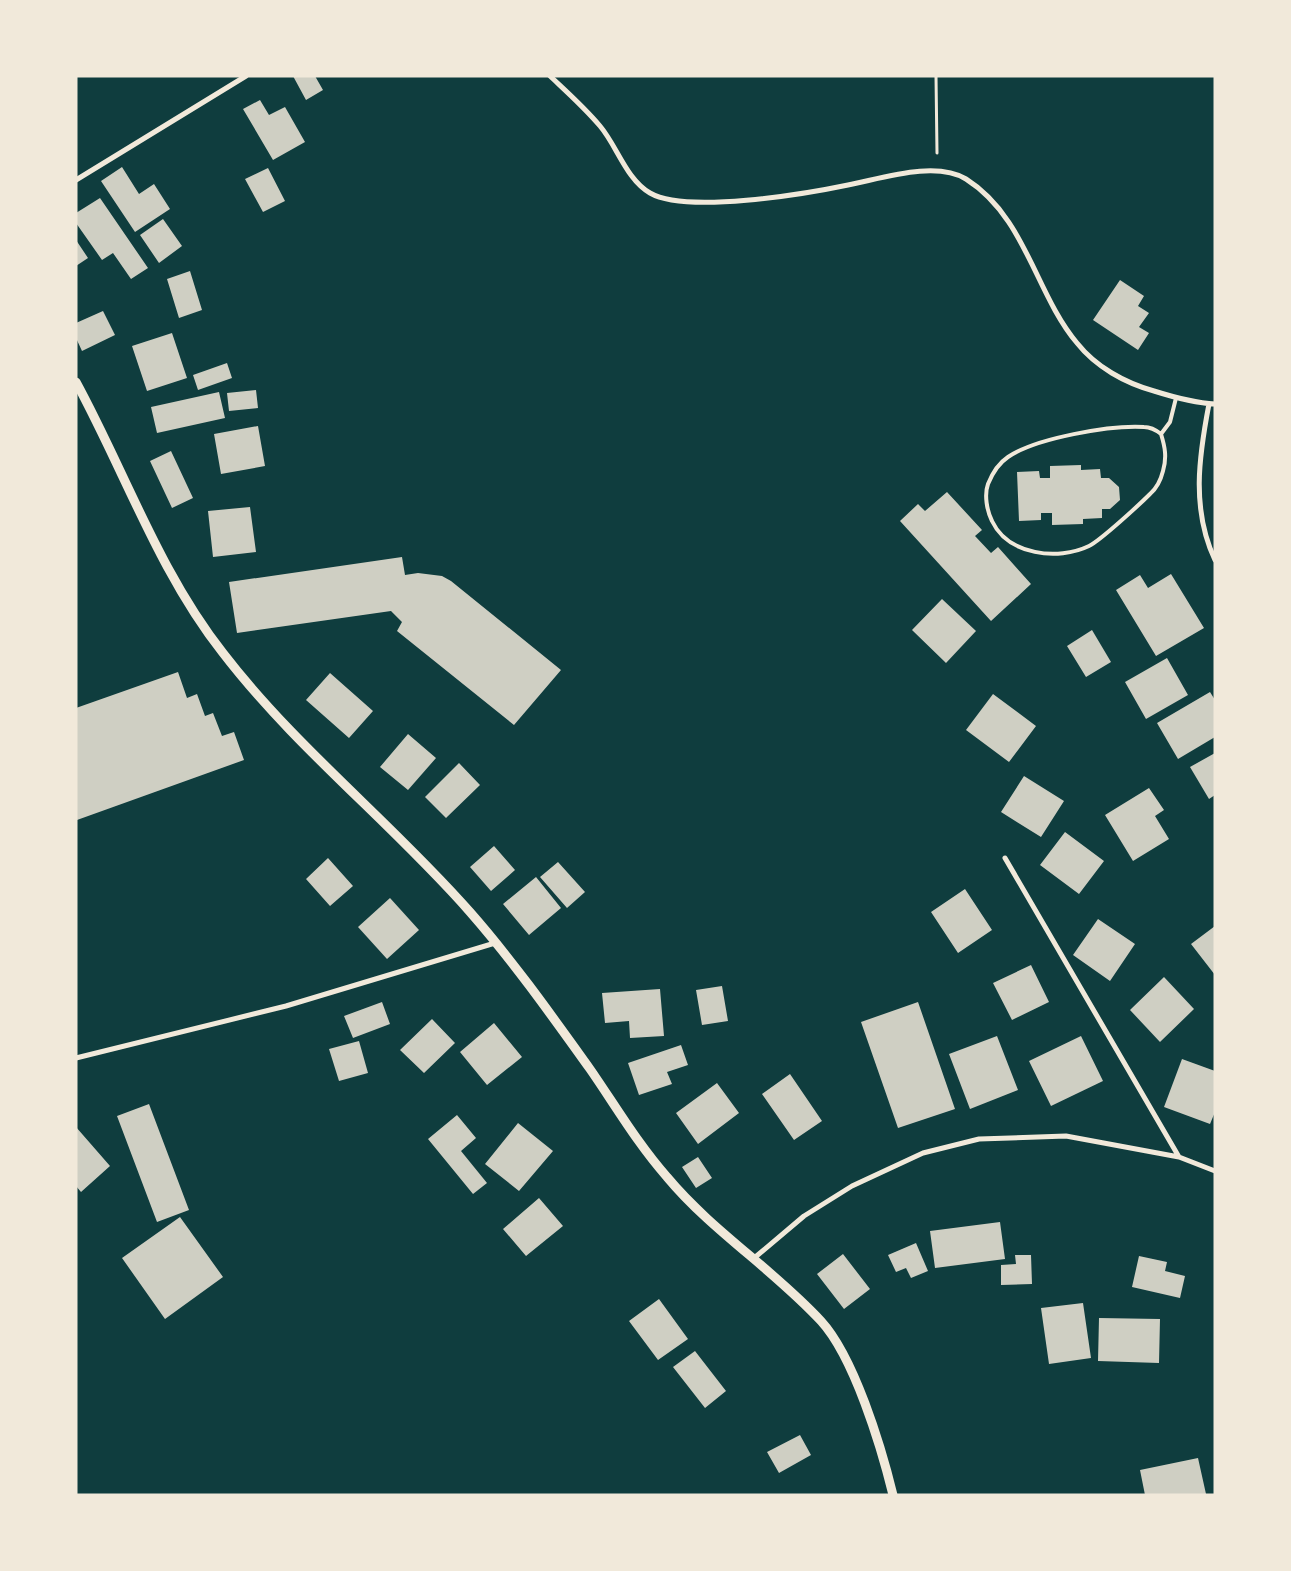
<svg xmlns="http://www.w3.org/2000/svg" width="1291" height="1571" font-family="Roboto,sans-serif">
<rect width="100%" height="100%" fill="#0f3d3e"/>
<path fill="#cfcfc3" d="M 293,76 L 315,76 L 323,90 L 306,100 Z
M 260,100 L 269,115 L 285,107 L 305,142 L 273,160 L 243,109 Z
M 122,167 L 139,194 L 154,184 L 170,209 L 135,232 L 101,181 Z
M 268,168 L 285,201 L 263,212 L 245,179 Z
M 100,198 L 148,268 L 131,279 L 113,253 L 102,260 L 76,223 L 76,213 Z
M 163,219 L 182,246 L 159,263 L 140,235 Z
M 76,240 L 88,258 L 76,266 Z
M 190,271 L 202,310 L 179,318 L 167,279 Z
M 1120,280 L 1144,296 L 1138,306 L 1149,313 L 1139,327 L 1149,333 L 1138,350 L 1093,320 Z
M 103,311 L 115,335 L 82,351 L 76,338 L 76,323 Z
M 172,333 L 187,378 L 147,391 L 132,346 Z
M 227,363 L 232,378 L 198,390 L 193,375 Z
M 256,390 L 258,408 L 229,411 L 227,393 Z
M 219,392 L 225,418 L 157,433 L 151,407 Z
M 258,426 L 265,466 L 221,474 L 214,434 Z
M 171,451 L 193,498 L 172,508 L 150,461 Z
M 1081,465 L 1081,470 L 1100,469 L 1101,478 L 1109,478 L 1119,487 L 1120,500 L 1110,509 L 1102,509 L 1102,518 L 1083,519 L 1083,524 L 1052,525 L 1052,513 L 1041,513 L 1041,520 L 1019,521 L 1017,472 L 1039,471 L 1040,478 L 1050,478 L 1050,466 Z
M 947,492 L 982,530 L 975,536 L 991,553 L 998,547 L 1031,584 L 991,621 L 900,521 L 918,504 L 925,511 Z
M 250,507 L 256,552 L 213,557 L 208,511 Z
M 402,557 L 405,575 L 418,573 L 442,576 L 451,581 L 561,670 L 514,725 L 397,631 L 402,622 L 391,611 L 237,633 L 229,582 Z
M 1171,574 L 1204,628 L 1156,656 L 1116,590 L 1140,575 L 1148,588 Z
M 942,599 L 976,631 L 946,663 L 912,630 Z
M 1092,630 L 1111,662 L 1086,677 L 1067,646 Z
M 1167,658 L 1188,695 L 1146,719 L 1125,682 Z
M 178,672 L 187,698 L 197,694 L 205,716 L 213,713 L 222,736 L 234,732 L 244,760 L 77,820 L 76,708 Z
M 330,673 L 373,711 L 349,738 L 306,700 Z
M 1210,692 L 1215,700 L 1215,737 L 1178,759 L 1157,723 Z
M 993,694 L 1036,726 L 1009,762 L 966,730 Z
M 408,734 L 436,758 L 408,790 L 380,767 Z
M 1215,753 L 1215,795 L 1209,799 L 1190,767 Z
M 459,763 L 480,785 L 446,818 L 425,797 Z
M 1024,776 L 1064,801 L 1041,837 L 1001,812 Z
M 1149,788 L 1164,810 L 1155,816 L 1169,839 L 1133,861 L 1105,815 Z
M 1065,832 L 1104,861 L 1079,894 L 1040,865 Z
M 494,846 L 515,870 L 491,891 L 470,867 Z
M 328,858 L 353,886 L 330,906 L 306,879 Z
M 558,862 L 585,892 L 567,908 L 540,877 Z
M 536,877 L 561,908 L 529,935 L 503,904 Z
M 965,889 L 992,930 L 958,953 L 931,912 Z
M 390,898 L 419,930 L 387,959 L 358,927 Z
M 1098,919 L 1135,944 L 1110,981 L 1073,955 Z
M 1215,926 L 1215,975 L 1191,944 Z
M 1031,965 L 1049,1002 L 1012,1020 L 993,983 Z
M 1164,977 L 1194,1009 L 1160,1042 L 1130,1010 Z
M 722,986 L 728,1021 L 702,1025 L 696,990 Z
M 660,989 L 664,1036 L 630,1038 L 629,1021 L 605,1023 L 602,993 Z
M 382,1002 L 390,1024 L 353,1038 L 344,1016 Z
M 918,1002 L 955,1109 L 898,1128 L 861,1022 Z
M 432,1019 L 455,1043 L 424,1073 L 400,1050 Z
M 494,1023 L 522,1057 L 487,1085 L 460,1052 Z
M 997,1036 L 1018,1090 L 970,1109 L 949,1054 Z
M 1081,1036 L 1103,1081 L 1051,1106 L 1029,1061 Z
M 359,1041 L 368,1073 L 339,1081 L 329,1049 Z
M 681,1045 L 688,1065 L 667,1072 L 672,1084 L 639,1095 L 628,1063 Z
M 1182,1059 L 1215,1071 L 1215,1112 L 1210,1124 L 1164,1107 Z
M 790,1074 L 822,1121 L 794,1140 L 762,1094 Z
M 717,1083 L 739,1113 L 698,1144 L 676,1113 Z
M 149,1104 L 189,1210 L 157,1222 L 117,1116 Z
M 457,1115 L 476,1138 L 461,1151 L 487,1183 L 473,1194 L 428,1139 Z
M 518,1123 L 553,1151 L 519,1191 L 485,1164 Z
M 76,1127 L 110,1166 L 81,1192 L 76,1186 Z
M 698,1157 L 712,1178 L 696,1188 L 682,1167 Z
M 539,1198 L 563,1226 L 526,1256 L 503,1229 Z
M 180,1217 L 223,1277 L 165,1319 L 122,1258 Z
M 1000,1222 L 1005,1259 L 935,1268 L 930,1231 Z
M 916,1243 L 928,1271 L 911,1278 L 906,1268 L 896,1272 L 888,1255 Z
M 843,1254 L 870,1289 L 844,1309 L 817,1274 Z
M 1015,1255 L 1031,1255 L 1032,1284 L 1001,1285 L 1001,1265 L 1016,1264 Z
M 1139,1256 L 1167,1262 L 1165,1271 L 1185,1276 L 1180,1298 L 1132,1287 Z
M 659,1299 L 688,1339 L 658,1360 L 629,1321 Z
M 1083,1303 L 1091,1358 L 1049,1364 L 1041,1308 Z
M 1099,1318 L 1160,1319 L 1159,1363 L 1098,1361 Z
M 695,1351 L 726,1391 L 705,1408 L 673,1367 Z
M 800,1435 L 811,1455 L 779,1473 L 767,1452 Z
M 1198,1458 L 1206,1494 L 1145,1495 L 1140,1470 Z"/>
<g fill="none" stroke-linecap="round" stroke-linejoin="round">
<path stroke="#f1e9da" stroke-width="3" d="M 936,76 L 937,153"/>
<path stroke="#f1e9da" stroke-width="4" d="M 1161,434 C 1156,430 1151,427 1144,427 C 1110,425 1036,438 1008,457 C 999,463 992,474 988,484 C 984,495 987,511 992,521 C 1008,555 1058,561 1089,546 C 1101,540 1140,504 1150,494 C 1157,488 1161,479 1163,471 C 1167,457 1165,447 1161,434 L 1170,422 L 1176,398"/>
<path stroke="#f1e9da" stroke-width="5" d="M 550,76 C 567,92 585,108 600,126 C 617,146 626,179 650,193 C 686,214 805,194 848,185 C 880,179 935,160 966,179 C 1026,217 1035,293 1077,343 C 1096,367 1125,383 1154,391 C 1173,397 1194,403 1215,404
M 76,180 L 246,76
M 1209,404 C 1199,456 1191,509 1215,560
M 1005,858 L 1179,1157
M 76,1058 L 286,1006 L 495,943
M 753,1259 L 804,1216 L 852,1186 L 923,1153 L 979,1139 L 1066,1136 L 1179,1157 L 1215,1171"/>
<path stroke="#f1e9da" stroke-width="9" d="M 76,382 C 125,472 159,572 223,653 C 296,748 392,823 470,912 C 513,961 552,1016 590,1069 C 615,1105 637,1143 667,1177 C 712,1231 773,1269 821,1321 C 854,1357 881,1446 893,1495"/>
</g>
<rect width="1291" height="1571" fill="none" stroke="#f1e9da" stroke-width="155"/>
</svg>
